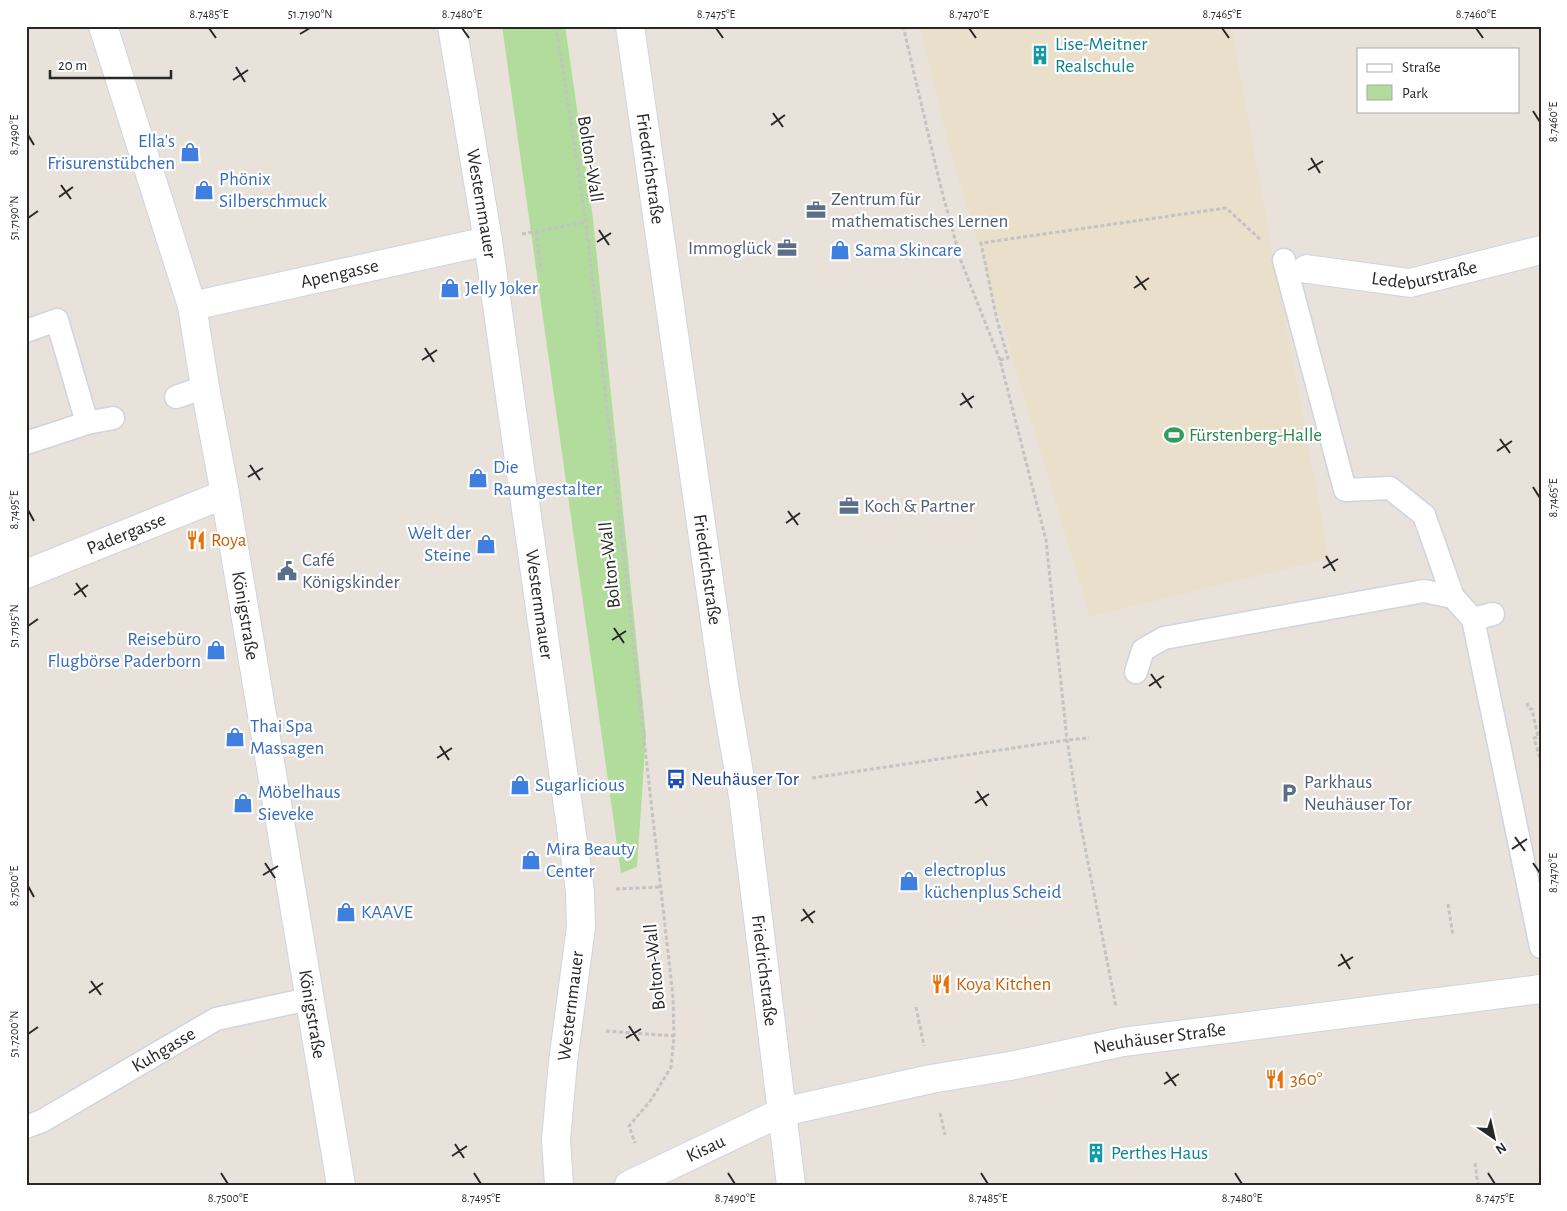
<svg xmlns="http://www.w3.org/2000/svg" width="1567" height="1211" font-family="'Alegreya Sans',sans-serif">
<rect width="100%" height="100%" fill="#e9e2da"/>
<path fill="#eadfcb" d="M 920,26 L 1231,26 L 1329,558 L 1090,617 L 948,143 Z"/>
<path fill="#b2dc9b" d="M 502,26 L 565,26 L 593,219 L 646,735 L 637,867 L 621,873 Z"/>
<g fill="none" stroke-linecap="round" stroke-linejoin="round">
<defs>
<g id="lane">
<path d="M 1284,260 L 1345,490 L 1390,488 L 1424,515 L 1453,597"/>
<path d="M 26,331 L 57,320 L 87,423"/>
<path d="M 176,397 L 205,387"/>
<path d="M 26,443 L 87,423 L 113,418"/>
<path d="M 1473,619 L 1493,614"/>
<path d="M 1136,672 L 1143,650 L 1164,638 L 1424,591 L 1453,597 L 1473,619 L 1541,947"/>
<path id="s1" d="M 26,1127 L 42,1121 L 216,1019 L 309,999"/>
</g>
<g id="street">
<path id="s2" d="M 103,26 L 192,306 L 205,387 L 225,494 L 341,1185"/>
<path id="s3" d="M 452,26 L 488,241 L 580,891 L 581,927 L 563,1062 L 556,1140 L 559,1185"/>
<path id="s4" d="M 1307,269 L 1410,283 L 1541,250"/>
<path id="s5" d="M 192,306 L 488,241"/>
<path id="s6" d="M 26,574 L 225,494"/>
<path id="s7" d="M 629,1185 L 782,1112"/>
</g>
<g id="secondary">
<path id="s8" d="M 630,26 L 724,685 L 743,796 L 791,1185"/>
<path id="s9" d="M 782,1112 L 931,1079 L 1010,1066 L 1123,1042 L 1541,989"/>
</g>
</defs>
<use href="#lane" stroke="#d0d3e0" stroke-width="25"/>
<use href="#street" stroke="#d0d3e0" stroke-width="30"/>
<use href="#secondary" stroke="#d0d3e0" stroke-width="30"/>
<path stroke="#c3c3c3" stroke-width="3" stroke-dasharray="4 2.5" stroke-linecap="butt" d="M 556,26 L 586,222 L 673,997 L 674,1036 L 671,1067 L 651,1100 L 629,1126 L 635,1143
M 903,26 L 941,188 L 961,261 L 1000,360 L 1046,540 L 1067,740 L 1079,816 L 1116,1007
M 536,231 L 541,271
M 522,234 L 586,222
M 1000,360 L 1008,358 L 997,320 L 981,243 L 1226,208 L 1261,240
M 1527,703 L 1529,709 L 1532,709 L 1538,737 L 1534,738 L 1541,762
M 812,778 L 1067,740 L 1089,738
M 616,889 L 660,887
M 1448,904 L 1453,936
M 916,1007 L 924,1046
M 606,1031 L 674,1036
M 940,1113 L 945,1135
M 1475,1163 L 1478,1185"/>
<use href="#lane" stroke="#fff" stroke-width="22"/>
<use href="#street" stroke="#fff" stroke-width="28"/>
<use href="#secondary" stroke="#fff" stroke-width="28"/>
</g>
<path fill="none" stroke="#282828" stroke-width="2" d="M 209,28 L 216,38M 462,28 L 469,38M 716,28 L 723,38M 969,28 L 976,38M 1222,28 L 1229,38M 1476,28 L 1483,38M 300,34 L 310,28M 236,67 L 245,82M 233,80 L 248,70M 1533,111 L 1540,122M 773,113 L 783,127M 771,125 L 785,115M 28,135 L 34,145M 1311,158 L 1320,173M 1308,170 L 1323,161M 61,185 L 71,199M 59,197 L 73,187M 28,218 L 38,211M 599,230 L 609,245M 597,242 L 611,233M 1136,276 L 1146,290M 1134,288 L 1149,278M 425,348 L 434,362M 422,360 L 437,350M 962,393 L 972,408M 960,405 L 974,396M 1500,439 L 1510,453M 1497,451 L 1512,441M 250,465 L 260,480M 248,477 L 263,468M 1533,487 L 1540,498M 28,510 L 34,521M 788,511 L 798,525M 786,523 L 800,513M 1326,556 L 1335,571M 1323,568 L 1338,559M 76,583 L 86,597M 74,595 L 88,585M 28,626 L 38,619M 614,628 L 624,643M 612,640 L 626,631M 1151,674 L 1161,688M 1149,686 L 1164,676M 440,746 L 449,760M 437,758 L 452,748M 977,791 L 987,806M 975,803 L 989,794M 1515,837 L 1525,851M 1512,849 L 1527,839M 265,863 L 275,878M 1533,863 L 1540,873M 263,875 L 278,866M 28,886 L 34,897M 803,909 L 813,923M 801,921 L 815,911M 1341,954 L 1350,969M 1338,966 L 1353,957M 91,981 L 101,995M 89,993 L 103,983M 629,1026 L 639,1041M 28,1034 L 38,1027M 626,1038 L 641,1029M 1166,1072 L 1176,1086M 1164,1084 L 1179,1074M 455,1144 L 464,1158M 452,1156 L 467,1146M 221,1173 L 228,1184M 474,1173 L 481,1184M 728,1173 L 735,1184M 981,1173 L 988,1184M 1235,1173 L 1242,1184M 1488,1173 L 1495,1184"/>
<defs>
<symbol id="building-bare" viewBox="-9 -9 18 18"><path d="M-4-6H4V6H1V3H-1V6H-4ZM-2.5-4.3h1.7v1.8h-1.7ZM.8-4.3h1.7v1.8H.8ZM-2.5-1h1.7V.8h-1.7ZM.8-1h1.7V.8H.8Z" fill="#0f9aa8" stroke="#fff" stroke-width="2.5" paint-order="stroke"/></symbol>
<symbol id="shop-bare" viewBox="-9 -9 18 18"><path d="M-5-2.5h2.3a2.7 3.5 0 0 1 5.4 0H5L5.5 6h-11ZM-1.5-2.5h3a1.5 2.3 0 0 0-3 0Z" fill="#3f7fe0" stroke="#fff" stroke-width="2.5" paint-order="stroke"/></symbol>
<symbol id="office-bare" viewBox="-9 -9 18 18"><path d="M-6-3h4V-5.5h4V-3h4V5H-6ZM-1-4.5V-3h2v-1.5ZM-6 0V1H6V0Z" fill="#5c6f8a" stroke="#fff" stroke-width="2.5" paint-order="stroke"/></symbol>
<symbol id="stadium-bare" viewBox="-9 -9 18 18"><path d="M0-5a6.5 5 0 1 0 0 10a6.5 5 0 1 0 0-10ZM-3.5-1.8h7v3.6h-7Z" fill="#2e9e5b" stroke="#fff" stroke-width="2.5" paint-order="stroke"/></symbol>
<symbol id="restaurant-bare" viewBox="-9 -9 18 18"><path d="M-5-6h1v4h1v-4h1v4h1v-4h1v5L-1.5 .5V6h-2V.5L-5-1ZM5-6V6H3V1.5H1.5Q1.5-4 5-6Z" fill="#e8710a" stroke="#fff" stroke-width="2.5" paint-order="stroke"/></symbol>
<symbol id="civic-bare" viewBox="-9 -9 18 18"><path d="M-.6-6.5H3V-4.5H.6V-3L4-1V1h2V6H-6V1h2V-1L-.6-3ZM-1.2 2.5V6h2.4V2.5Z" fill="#5c6f8a" stroke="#fff" stroke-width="2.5" paint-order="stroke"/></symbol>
<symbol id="bus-bare" viewBox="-9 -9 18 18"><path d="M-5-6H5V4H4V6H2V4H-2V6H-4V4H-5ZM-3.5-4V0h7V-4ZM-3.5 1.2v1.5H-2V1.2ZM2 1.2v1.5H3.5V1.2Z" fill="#1a4fb4" stroke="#fff" stroke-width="2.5" paint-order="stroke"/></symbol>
<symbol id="parking-bare" viewBox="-9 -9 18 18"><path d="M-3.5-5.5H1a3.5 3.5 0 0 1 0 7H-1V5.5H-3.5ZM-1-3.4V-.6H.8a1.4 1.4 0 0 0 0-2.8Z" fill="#5c6f8a" stroke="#fff" stroke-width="2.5" paint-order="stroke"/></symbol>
</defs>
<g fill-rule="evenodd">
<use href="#building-bare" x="1026" y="41" width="28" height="28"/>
<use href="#shop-bare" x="176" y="138" width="28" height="28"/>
<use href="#shop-bare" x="190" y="176" width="28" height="28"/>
<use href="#office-bare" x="802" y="196" width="28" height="28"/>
<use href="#office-bare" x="773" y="234" width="28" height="28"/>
<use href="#shop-bare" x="826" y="236" width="28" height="28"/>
<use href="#shop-bare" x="436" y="274" width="28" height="28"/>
<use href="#stadium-bare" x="1160" y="421" width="28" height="28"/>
<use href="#shop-bare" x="464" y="464" width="28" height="28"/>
<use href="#office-bare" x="835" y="492" width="28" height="28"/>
<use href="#restaurant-bare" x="182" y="526" width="28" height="28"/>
<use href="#shop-bare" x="472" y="530" width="28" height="28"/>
<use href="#civic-bare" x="273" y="557" width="28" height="28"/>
<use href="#shop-bare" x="202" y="636" width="28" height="28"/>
<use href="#shop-bare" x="221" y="723" width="28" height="28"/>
<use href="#bus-bare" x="662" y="765" width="28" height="28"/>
<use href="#shop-bare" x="506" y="771" width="28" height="28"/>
<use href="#parking-bare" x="1275" y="779" width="28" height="28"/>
<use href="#shop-bare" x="229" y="789" width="28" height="28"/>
<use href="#shop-bare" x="517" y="846" width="28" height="28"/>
<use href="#shop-bare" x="895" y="867" width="28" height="28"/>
<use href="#shop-bare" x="332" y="898" width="28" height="28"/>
<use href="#restaurant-bare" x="927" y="970" width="28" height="28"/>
<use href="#restaurant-bare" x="1261" y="1065" width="28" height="28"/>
<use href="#building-bare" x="1082" y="1139" width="28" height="28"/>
</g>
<g text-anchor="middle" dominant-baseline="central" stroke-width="4.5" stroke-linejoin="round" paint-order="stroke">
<g font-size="19" fill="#0d838f" stroke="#fff" text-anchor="start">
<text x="1055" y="44">Lise-Meitner<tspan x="1055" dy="22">Realschule</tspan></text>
<text x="1111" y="1153">Perthes Haus</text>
</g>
<g font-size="19" fill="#366cbe" stroke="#fff" text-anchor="start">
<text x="175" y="141" text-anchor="end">Ella's<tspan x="175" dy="22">Frisurenstübchen</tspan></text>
<text x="219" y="179">Phönix<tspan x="219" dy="22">Silberschmuck</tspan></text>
<text x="855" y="250">Sama Skincare</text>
<text x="465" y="288">Jelly Joker</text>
<text x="493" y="467">Die<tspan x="493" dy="22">Raumgestalter</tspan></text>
<text x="471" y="533" text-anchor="end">Welt der<tspan x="471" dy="22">Steine</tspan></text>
<text x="201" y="639" text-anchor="end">Reisebüro<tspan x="201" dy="22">Flugbörse Paderborn</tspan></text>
<text x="250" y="726">Thai Spa<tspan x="250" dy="22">Massagen</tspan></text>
<text x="535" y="785">Sugarlicious</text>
<text x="258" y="792">Möbelhaus<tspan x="258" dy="22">Sieveke</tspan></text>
<text x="546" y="849">Mira Beauty<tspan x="546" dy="22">Center</tspan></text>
<text x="924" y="870">electroplus<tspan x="924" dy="22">küchenplus Scheid</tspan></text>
<text x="361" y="912">KAAVE</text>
</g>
<g font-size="19" fill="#282828" stroke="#fff">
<text transform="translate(590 159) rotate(81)">Bolton-Wall</text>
<text stroke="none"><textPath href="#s8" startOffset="144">Friedrichstraße</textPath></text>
<text stroke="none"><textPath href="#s3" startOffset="180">Westernmauer</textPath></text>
<text stroke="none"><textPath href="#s4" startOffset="119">Ledeburstraße</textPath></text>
<text stroke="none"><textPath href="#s5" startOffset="151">Apengasse</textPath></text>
<text stroke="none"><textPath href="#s6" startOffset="108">Padergasse</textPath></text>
<text transform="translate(610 565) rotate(-96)">Bolton-Wall</text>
<text stroke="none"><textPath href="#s8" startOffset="549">Friedrichstraße</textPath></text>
<text stroke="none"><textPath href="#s3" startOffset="585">Westernmauer</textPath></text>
<text stroke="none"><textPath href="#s2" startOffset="608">Königstraße</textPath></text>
<text transform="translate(655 967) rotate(-96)">Bolton-Wall</text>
<text stroke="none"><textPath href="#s8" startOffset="954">Friedrichstraße</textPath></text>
<text transform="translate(571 1006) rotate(-83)">Westernmauer</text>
<text stroke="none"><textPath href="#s2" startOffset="1012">Königstraße</textPath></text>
<text stroke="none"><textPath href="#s9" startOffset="385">Neuhäuser Straße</textPath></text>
<text stroke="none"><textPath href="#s1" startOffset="158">Kuhgasse</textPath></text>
<text stroke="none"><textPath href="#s7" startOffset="85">Kisau</textPath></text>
</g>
<g font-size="19" fill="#4e5e75" stroke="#fff" text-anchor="start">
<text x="831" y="199">Zentrum für<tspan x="831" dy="22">mathematisches Lernen</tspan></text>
<text x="772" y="248" text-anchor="end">Immoglück</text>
<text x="864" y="506">Koch &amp; Partner</text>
<text x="302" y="560">Café<tspan x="302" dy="22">Königskinder</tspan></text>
<text x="1304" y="782">Parkhaus<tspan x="1304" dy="22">Neuhäuser Tor</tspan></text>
</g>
<g font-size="19" fill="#27864d" stroke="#fff" text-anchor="start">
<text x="1189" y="435">Fürstenberg-Halle</text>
</g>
<g font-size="19" fill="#c56008" stroke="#fff" text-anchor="start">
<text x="211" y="540">Roya</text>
<text x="956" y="984">Koya Kitchen</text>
<text x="1290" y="1079">360°</text>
</g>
<g font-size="19" fill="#164399" stroke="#fff" text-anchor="start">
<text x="691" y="779">Neuhäuser Tor</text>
</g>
</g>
<rect width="1567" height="1211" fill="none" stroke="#ffffff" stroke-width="55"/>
<rect x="1357" y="48" width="162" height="65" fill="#ffffff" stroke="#a9a9a9"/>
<rect x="1367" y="64" width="25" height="8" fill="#ffffff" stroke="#a9a9a9"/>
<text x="1402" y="72" font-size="15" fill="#282828">Straße</text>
<rect x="1367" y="85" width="25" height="15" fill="#b2dc9b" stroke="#a9a9a9"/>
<text x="1402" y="98" font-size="15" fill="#282828">Park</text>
<g transform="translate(1494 1138) rotate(146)" stroke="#ffffff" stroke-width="4" paint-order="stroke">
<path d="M0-4L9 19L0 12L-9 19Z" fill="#282828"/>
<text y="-8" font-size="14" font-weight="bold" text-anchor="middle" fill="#282828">N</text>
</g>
<path d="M50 70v8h121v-8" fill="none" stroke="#282828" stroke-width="2.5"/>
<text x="58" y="70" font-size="15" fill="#282828" stroke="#ffffff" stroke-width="4" paint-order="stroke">20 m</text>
<rect x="28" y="28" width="1512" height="1156" fill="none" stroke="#282828" stroke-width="2"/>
<g font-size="12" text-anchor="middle" fill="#282828">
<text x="209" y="18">8.7485°E</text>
<text x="310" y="18">51.7190°N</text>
<text x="462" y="18">8.7480°E</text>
<text x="716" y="18">8.7475°E</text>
<text x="969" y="18">8.7470°E</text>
<text x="1222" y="18">8.7465°E</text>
<text x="1476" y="18">8.7460°E</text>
<text transform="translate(1553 122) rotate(-90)" y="4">8.7460°E</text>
<text transform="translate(14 135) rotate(-90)" y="4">8.7490°E</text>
<text transform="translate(14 218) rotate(-90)" y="4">51.7190°N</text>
<text transform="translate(1553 498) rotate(-90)" y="4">8.7465°E</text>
<text transform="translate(14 510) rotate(-90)" y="4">8.7495°E</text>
<text transform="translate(14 626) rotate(-90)" y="4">51.7195°N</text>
<text transform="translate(1553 873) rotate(-90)" y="4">8.7470°E</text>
<text transform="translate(14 886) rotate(-90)" y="4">8.7500°E</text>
<text transform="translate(14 1034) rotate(-90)" y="4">51.7200°N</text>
<text x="228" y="1202">8.7500°E</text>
<text x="481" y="1202">8.7495°E</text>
<text x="735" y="1202">8.7490°E</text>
<text x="988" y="1202">8.7485°E</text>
<text x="1242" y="1202">8.7480°E</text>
<text x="1495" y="1202">8.7475°E</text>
</g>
</svg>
